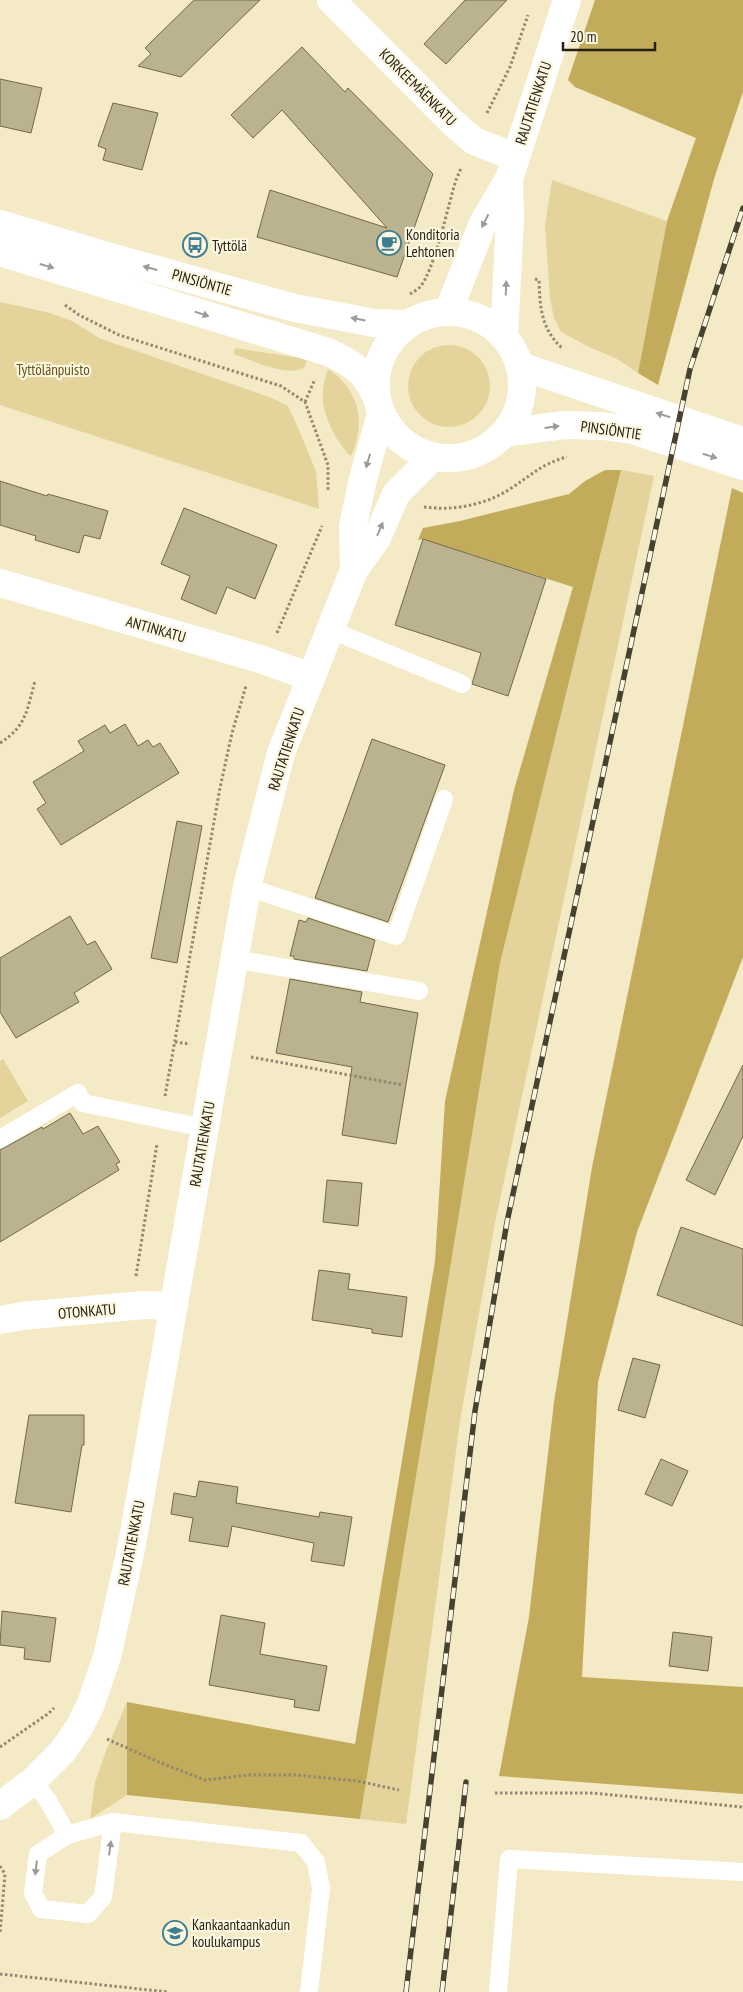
<svg xmlns="http://www.w3.org/2000/svg" width="743" height="1992" font-family="'PT Sans Narrow',sans-serif">
<rect width="100%" height="100%" fill="#f4eac6"/>
<path fill="#e4d39a" d="M 552,180 L 667,221 L 638,373 L 617,359 L 587,346 L 561,332 L 554,318 L 550,298 L 545,225 Z
M 0,302 L 50,313 L 72,321 L 99,338 L 272,398 L 288,406 L 302,437 L 316,472 L 319,509 L 0,405 Z
M408 386a41 41 0 1 1 82 0a41 41 0 1 1-82 0Z
M 235,348 L 300,358 L 308,358 L 304,368 C 285,377 253,360 234,354 Z
M 328,369 C 360,390 366,423 351,456 C 337,444 320,411 323,392 C 323,384 326,376 328,369 Z
M 621,470 L 654,476 L 495,1223 L 460,1421 L 406,1824 L 360,1819 L 500,963 Z
M 3,1059 L 28,1101 L 0,1118 L 0,1061 Z
M 127,1702 L 127,1795 L 90,1819 L 95,1782 L 106,1751 Z"/>
<path fill="#c2ab5a" d="M 595,0 L 743,0 L 743,92 L 714,179 L 658,385 L 638,373 L 667,221 L 696,138 L 575,87 L 568,80 Z
M 605,470 L 621,470 L 500,963 L 360,1819 L 127,1795 L 127,1702 L 355,1744 L 435,1261 L 445,1101 L 514,790 L 573,587 L 423,539 L 418,540 L 423,528 L 460,521 L 569,494 L 585,481 Z
M 732,488 L 743,493 L 743,957 L 637,1232 L 598,1382 L 582,1677 L 743,1687 L 743,1794 L 499,1776 L 529,1617 L 554,1402 L 592,1167 Z"/>
<path fill="#bbb28f" stroke="#726848" d="M 194,0 L 260,0 L 181,77 L 138,66 L 151,54 L 145,48 Z
M 465,0 L 507,0 L 446,64 L 424,44 Z
M 302,47 L 345,92 L 348,88 L 433,174 L 397,277 L 257,237 L 270,190 L 387,228 L 282,110 L 253,138 L 231,115 Z
M 0,79 L 42,88 L 31,133 L 0,126 Z
M 113,103 L 158,113 L 142,170 L 103,160 L 106,149 L 98,146 Z
M 0,481 L 47,496 L 48,494 L 108,511 L 100,539 L 84,535 L 79,553 L 35,540 L 36,536 L 0,525 Z
M 184,508 L 277,545 L 255,599 L 227,587 L 216,614 L 181,599 L 190,576 L 161,564 Z
M 423,539 L 546,579 L 508,696 L 472,684 L 481,653 L 395,625 Z
M 125,724 L 138,746 L 148,740 L 153,747 L 160,743 L 179,773 L 61,845 L 37,809 L 46,803 L 33,782 L 84,751 L 78,741 L 105,725 L 110,733 Z
M 372,739 L 445,765 L 388,922 L 315,898 Z
M 177,821 L 202,826 L 177,963 L 151,958 Z
M 70,916 L 87,945 L 95,941 L 112,969 L 74,993 L 79,1002 L 16,1038 L 0,1012 L 0,958 Z
M 308,918 L 375,940 L 367,971 L 294,959 L 294,956 L 290,956 L 299,920 L 306,922 Z
M 290,979 L 362,992 L 360,1002 L 418,1013 L 396,1144 L 342,1135 L 352,1067 L 276,1053 Z
M 743,1065 L 743,1136 L 715,1195 L 686,1180 Z
M 70,1113 L 83,1134 L 98,1126 L 120,1162 L 116,1164 L 119,1170 L 0,1242 L 0,1150 L 42,1127 L 43,1129 Z
M 327,1180 L 362,1183 L 358,1226 L 323,1222 Z
M 681,1227 L 743,1249 L 743,1326 L 657,1295 Z
M 319,1270 L 350,1274 L 348,1289 L 407,1297 L 402,1337 L 372,1333 L 372,1329 L 312,1320 Z
M 633,1358 L 660,1365 L 645,1418 L 618,1410 Z
M 29,1415 L 84,1415 L 84,1445 L 82,1445 L 71,1512 L 15,1503 Z
M 661,1459 L 688,1471 L 672,1506 L 645,1494 Z
M 199,1481 L 238,1487 L 236,1503 L 319,1517 L 320,1512 L 352,1517 L 344,1566 L 311,1561 L 314,1543 L 232,1526 L 228,1547 L 189,1541 L 193,1518 L 171,1514 L 174,1493 L 196,1497 Z
M 2,1611 L 56,1618 L 50,1662 L 24,1659 L 25,1648 L 0,1645 Z
M 221,1615 L 265,1623 L 260,1654 L 327,1666 L 319,1711 L 294,1707 L 295,1700 L 209,1685 Z
M 673,1632 L 712,1637 L 708,1671 L 669,1666 Z"/>
<g fill="none" stroke-linecap="round" stroke-linejoin="round">
<path stroke="#908970" stroke-width="3" stroke-dasharray="2.5 2.5" stroke-linecap="butt" d="M 487,113 L 510,67 L 528,15
M 535,279 L 539,280 C 540,307 541,329 562,348
M 410,294 C 413,292 417,290 420,287 C 435,269 448,205 456,180 L 461,168
M 65,305 L 79,315 L 119,335 L 281,386 L 305,402 L 328,465 L 328,491
M 305,402 L 315,379
M 424,507 C 454,511 485,505 510,489 C 530,476 543,463 567,457
M 277,633 L 322,526
M 0,743 C 27,726 27,709 35,681
M 175,1042 L 190,1044
M 251,1057 L 403,1085
M 165,1096 L 220,788 L 232,733 L 246,686
M 136,1276 L 157,1144
M 107,1739 L 156,1761 L 205,1780 L 248,1775 L 297,1775 L 357,1781 L 399,1790
M 0,1747 L 49,1713 L 54,1708
M 495,1793 L 591,1793 L 743,1807
M 0,1866 L 5,1874 L 0,1933
M 0,1974 L 168,1992"/>
<path stroke="#fff" stroke-width="18" d="M 331,630 L 462,684
M 247,887 L 396,936 L 444,799
M 234,959 L 419,991
M 0,1139 L 78,1093 L 83,1103 L 204,1128
M 33,1781 L 49,1802 L 67,1835 L 113,1822 L 301,1843 L 316,1862 L 321,1888 L 309,1992
M 67,1835 L 38,1854 L 33,1893 L 41,1909 L 88,1914 L 103,1897 L 113,1822
M 498,1992 L 509,1859 L 743,1872"/>
<path stroke="#fff" stroke-width="28" d="M 331,0 L 452,122 L 474,141 L 515,157
M 0,583 L 260,659 L 311,677
M 0,1320 L 22,1316 L 144,1305 L 174,1306"/>
<path stroke="#fff" stroke-width="28" d="M 0,224 L 110,257 L 295,308 L 374,323 L 407,324
M 0,252 L 328,352 C 352,363 365,371 376,396
M 448,312 L 483,223 L 509,179 L 567,0
M376 385a73 73 0 1 1 146 0a73 73 0 1 1-146 0Z
M 504,337 L 510,218 L 509,180
M 520,366 L 743,441
M 504,433 L 564,425 L 603,426 L 632,430 L 743,466
M 354,570 L 353,526 L 363,479 L 381,414
M 0,1806 L 33,1781 L 63,1751 L 80,1726 L 90,1706 L 107,1657 L 132,1544 L 247,887 L 281,753 L 354,570 L 377,538 L 396,494 L 433,457"/>
<defs>
<path id="rail" d="M 406,1992 L 475,1411 L 507,1222 L 690,369 L 743,208
M 442,1992 L 466,1782"/>
</defs>
<use href="#rail" stroke="#464130" stroke-width="5.5"/>
<use href="#rail" stroke="#fdf7e2" stroke-width="4" stroke-dasharray="11" stroke-linecap="butt"/>
</g>
<defs><path id="oneway-solid" d="M-6-.8H1V-3.2L6.5 0L1 3.2V.8H-6Z" transform="scale(1.25)"/></defs>
<g fill="#9c9b95">
<use href="#oneway-solid" transform="translate(485 221) rotate(117)"/>
<use href="#oneway-solid" transform="translate(47 266) rotate(16)"/>
<use href="#oneway-solid" transform="translate(150 268) rotate(-165)"/>
<use href="#oneway-solid" transform="translate(506 288) rotate(-88)"/>
<use href="#oneway-solid" transform="translate(202 314) rotate(18)"/>
<use href="#oneway-solid" transform="translate(358 319) rotate(-169)"/>
<use href="#oneway-solid" transform="translate(663 415) rotate(-162)"/>
<use href="#oneway-solid" transform="translate(552 427) rotate(-8)"/>
<use href="#oneway-solid" transform="translate(710 456) rotate(18)"/>
<use href="#oneway-solid" transform="translate(368 461) rotate(106)"/>
<use href="#oneway-solid" transform="translate(380 529) rotate(-67)"/>
<use href="#oneway-solid" transform="translate(110 1848) rotate(-82)"/>
<use href="#oneway-solid" transform="translate(36 1868) rotate(97)"/>
</g>
<defs>
<symbol id="cafe-ring" viewBox="-11 -11 22 22"><circle r="9.5" fill="#fdf7e2" stroke="#3d7e91" stroke-width="1.5"/><path d="M-5.5-4.5H6V0H3Q3 3.5 0 3.5H-2.5Q-5.5 3.5-5.5 0ZM3-3.2v2h1.7v-2ZM-6 4.5H4V6H-6Z" fill="#3d7e91"/></symbol>
<symbol id="bus-ring" viewBox="-11 -11 22 22"><circle r="9.5" fill="#fdf7e2" stroke="#3d7e91" stroke-width="1.5"/><path d="M-5-6H5V4H4V6H2V4H-2V6H-4V4H-5ZM-3.5-4V0h7V-4ZM-3.5 1.2v1.5H-2V1.2ZM2 1.2v1.5H3.5V1.2Z" fill="#3d7e91"/></symbol>
<symbol id="school-ring" viewBox="-11 -11 22 22"><circle r="9.5" fill="#fdf7e2" stroke="#3d7e91" stroke-width="1.5"/><path d="M0-5L7-2L0 1L-7-2ZM-4 1L0 2.5L4 1V4Q0 6-4 4Z" fill="#3d7e91"/></symbol>
</defs>
<g fill-rule="evenodd">
<use href="#cafe-ring" x="375" y="229" width="28" height="28"/>
<use href="#bus-ring" x="181" y="231" width="28" height="28"/>
<use href="#school-ring" x="161" y="1919" width="28" height="28"/>
</g>
<g text-anchor="middle" dominant-baseline="central" stroke-width="4.5" stroke-linejoin="round" paint-order="stroke">
<g font-size="15" fill="#242013" stroke="#fdf7e2">
<text transform="translate(418 87) rotate(45)">KORKEEMÄENKATU</text>
<text transform="translate(533 103) rotate(-72)">RAUTATIENKATU</text>
<text transform="translate(202 282) rotate(16)">PINSIÖNTIE</text>
<text transform="translate(611 430) rotate(8)">PINSIÖNTIE</text>
<text transform="translate(156 629) rotate(16)">ANTINKATU</text>
<text transform="translate(286 749) rotate(-72)">RAUTATIENKATU</text>
<text transform="translate(202 1144) rotate(-80)">RAUTATIENKATU</text>
<text transform="translate(87 1311) rotate(-5)">OTONKATU</text>
<text transform="translate(131 1543) rotate(-79)">RAUTATIENKATU</text>
</g>
<g font-size="15" fill="#242013" stroke="#fdf7e2" text-anchor="start">
<text x="406" y="234">Konditoria<tspan x="406" dy="17">Lehtonen</tspan></text>
<text x="212" y="245">Tyttölä</text>
<text x="192" y="1924">Kankaantaankadun<tspan x="192" dy="17">koulukampus</tspan></text>
</g>
<g font-size="15" fill="#635315" stroke="#fdf7e2">
<text x="53" y="369">Tyttölänpuisto</text>
</g>
</g>
<path d="M563 42v8h92v-8" fill="none" stroke="#242013" stroke-width="2.5"/>
<text x="570" y="42" font-size="15" fill="#242013" stroke="#fdf7e2" stroke-width="4" paint-order="stroke">20 m</text>
</svg>
